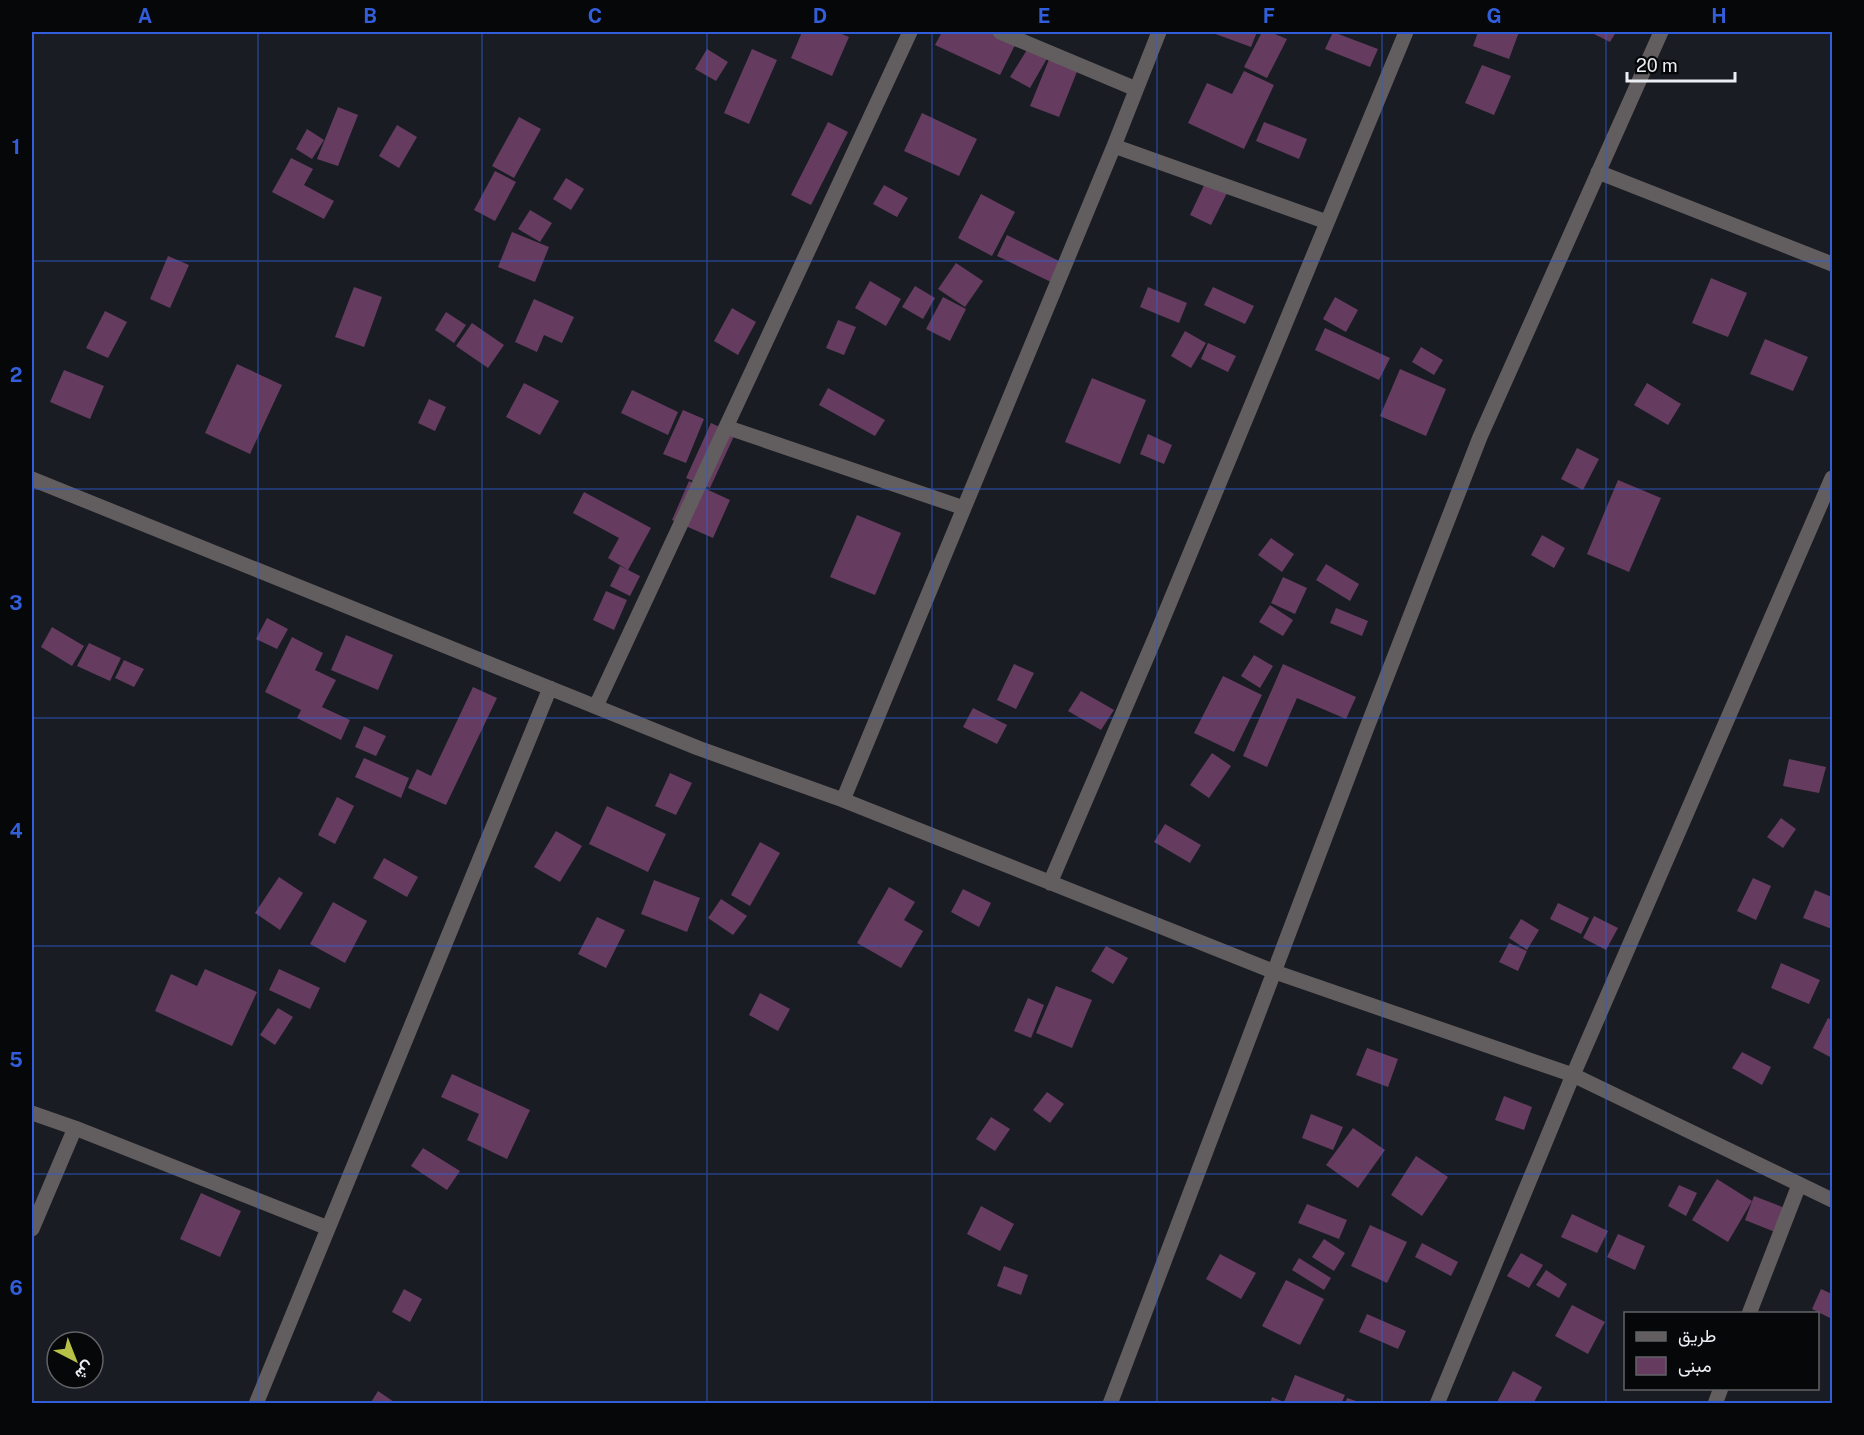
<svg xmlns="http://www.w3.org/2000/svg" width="1864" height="1435" font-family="'Public Sans',Vazirmatn,sans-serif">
<rect width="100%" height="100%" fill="#191c23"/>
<path fill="#653c5f" d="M 802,32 L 837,32 L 849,37 L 832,76 L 791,58 Z
M 942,32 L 1002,32 L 1018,39 L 1000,75 L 935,45 Z
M 1210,32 L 1257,32 L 1251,47 Z
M 1262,32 L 1270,32 L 1287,39 L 1267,78 L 1244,67 Z
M 1333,32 L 1378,49 L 1370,67 L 1325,49 Z
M 1478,32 L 1519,32 L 1509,59 L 1473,46 Z
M 1590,32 L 1616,32 L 1610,42 Z
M 1030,45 L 1049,55 L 1030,88 L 1010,77 Z
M 707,49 L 728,62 L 716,81 L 695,69 Z
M 752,49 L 777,60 L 749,124 L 724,113 Z
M 1050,57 L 1078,69 L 1059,117 L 1030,106 Z
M 1482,65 L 1511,76 L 1494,115 L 1465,103 Z
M 1244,71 L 1274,85 L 1244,149 L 1188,123 L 1207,83 L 1232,94 Z
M 338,107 L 358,115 L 338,166 L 317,159 Z
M 922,113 L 977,139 L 959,176 L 904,151 Z
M 519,117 L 541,129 L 514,178 L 492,166 Z
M 828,122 L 848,132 L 811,205 L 791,195 Z
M 1264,122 L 1307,139 L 1299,159 L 1256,141 Z
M 397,125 L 417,137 L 399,168 L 379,156 Z
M 307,129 L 324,140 L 312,159 L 296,149 Z
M 291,158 L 313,169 L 304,185 L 334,201 L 324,219 L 272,192 Z
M 495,171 L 516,182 L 495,221 L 474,210 Z
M 1208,177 L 1230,187 L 1211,225 L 1190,215 Z
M 566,178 L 584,189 L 571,210 L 553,199 Z
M 884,185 L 908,198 L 897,217 L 873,204 Z
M 981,194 L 1015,212 L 992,256 L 958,238 Z
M 530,210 L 552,223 L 540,242 L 518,229 Z
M 512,232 L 549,247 L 535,282 L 498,267 Z
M 1007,235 L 1061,262 L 1051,282 L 997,256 Z
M 168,256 L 189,265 L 170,308 L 150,299 Z
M 956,263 L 983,281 L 965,307 L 938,289 Z
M 1711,278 L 1747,293 L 1728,337 L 1692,323 Z
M 870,281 L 901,299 L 886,326 L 855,308 Z
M 915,286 L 935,298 L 923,319 L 902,307 Z
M 354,287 L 382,297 L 364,347 L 335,337 Z
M 1148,287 L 1187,303 L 1179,323 L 1140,307 Z
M 1213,287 L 1254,306 L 1245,324 L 1204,305 Z
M 943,297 L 966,309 L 950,341 L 926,329 Z
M 1335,297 L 1358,310 L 1346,332 L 1323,319 Z
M 534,299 L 574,317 L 562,343 L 544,335 L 537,352 L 515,342 Z
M 732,308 L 756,322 L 738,355 L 714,341 Z
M 105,311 L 127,322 L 108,358 L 86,348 Z
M 446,312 L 466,325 L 454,343 L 435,330 Z
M 838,320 L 856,327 L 844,355 L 826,348 Z
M 472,323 L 504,345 L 488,368 L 456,346 Z
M 1325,328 L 1390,358 L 1379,380 L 1315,350 Z
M 1185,331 L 1206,343 L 1191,368 L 1171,356 Z
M 1765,339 L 1808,357 L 1793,391 L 1750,374 Z
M 1208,343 L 1236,356 L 1228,372 L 1201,359 Z
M 1421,347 L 1443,360 L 1434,375 L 1412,362 Z
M 237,364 L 282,385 L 250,454 L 205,433 Z
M 1400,369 L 1446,389 L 1426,436 L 1380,416 Z
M 64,370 L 104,386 L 90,419 L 50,402 Z
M 1092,378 L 1146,400 L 1120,464 L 1065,442 Z
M 524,383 L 559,401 L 540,435 L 506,417 Z
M 1647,383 L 1681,404 L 1668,425 L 1634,405 Z
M 828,388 L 885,420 L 875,436 L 819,405 Z
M 632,390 L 678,412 L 668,435 L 621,413 Z
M 429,399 L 446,407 L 435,431 L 418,423 Z
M 683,410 L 704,419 L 686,463 L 663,454 Z
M 711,423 L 735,434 L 710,488 L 686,478 Z
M 1148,434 L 1172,445 L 1164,464 L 1140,454 Z
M 1577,448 L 1599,459 L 1583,490 L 1561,479 Z
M 1618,480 L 1661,498 L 1629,572 L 1587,554 Z
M 689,481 L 730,500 L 713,538 L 672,520 Z
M 584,492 L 651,528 L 628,570 L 608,558 L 619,538 L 573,513 Z
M 857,515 L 901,533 L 875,595 L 830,577 Z
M 1542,535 L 1565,548 L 1554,568 L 1531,555 Z
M 1271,538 L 1294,554 L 1282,572 L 1258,555 Z
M 1326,564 L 1359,584 L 1350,601 L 1316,580 Z
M 620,566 L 640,576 L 630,596 L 610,586 Z
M 1283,577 L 1307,588 L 1295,614 L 1271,603 Z
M 606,591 L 627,600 L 614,630 L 593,620 Z
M 1270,605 L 1293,620 L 1283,636 L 1259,622 Z
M 1336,608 L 1368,621 L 1362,636 L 1330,623 Z
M 267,618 L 288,629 L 277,649 L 256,639 Z
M 52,627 L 84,646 L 72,666 L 41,647 Z
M 346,635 L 393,655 L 378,690 L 331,670 Z
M 292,637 L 323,653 L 315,670 L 336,680 L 322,707 L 350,720 L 341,740 L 297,718 L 301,710 L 265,692 Z
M 89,643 L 121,658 L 110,681 L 77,666 Z
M 1254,655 L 1273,666 L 1260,688 L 1241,676 Z
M 124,660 L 144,669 L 134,687 L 115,678 Z
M 1014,664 L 1034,673 L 1016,709 L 997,700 Z
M 1283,664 L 1356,697 L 1346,719 L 1297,698 L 1267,767 L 1243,756 Z
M 1223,676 L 1262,695 L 1234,752 L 1194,733 Z
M 473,687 L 497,698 L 446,805 L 408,788 L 417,769 L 431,776 Z
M 1081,691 L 1114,710 L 1101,730 L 1068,711 Z
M 973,708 L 1007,725 L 997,744 L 963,727 Z
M 364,726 L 386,736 L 376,756 L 355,747 Z
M 1212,753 L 1231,766 L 1209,798 L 1190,785 Z
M 364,758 L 409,778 L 401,798 L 355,777 Z
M 1789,759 L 1826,767 L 1819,793 L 1783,786 Z
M 670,773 L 692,783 L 676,815 L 655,806 Z
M 337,797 L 354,806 L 335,844 L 318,835 Z
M 607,806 L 666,834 L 648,872 L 589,844 Z
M 1781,818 L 1796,829 L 1783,848 L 1767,837 Z
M 1165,824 L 1201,845 L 1190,863 L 1154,842 Z
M 556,831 L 582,846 L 560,882 L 534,867 Z
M 760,842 L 780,853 L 750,906 L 731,895 Z
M 384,858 L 418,877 L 407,897 L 373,878 Z
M 279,877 L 303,893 L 280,930 L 255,913 Z
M 1753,878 L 1771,886 L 1756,920 L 1737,911 Z
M 654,880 L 700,898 L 687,932 L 641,914 Z
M 889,887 L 915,902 L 904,920 L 923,931 L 901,968 L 857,943 Z
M 963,889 L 991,903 L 979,927 L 951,912 Z
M 1815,890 L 1832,897 L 1832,929 L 1803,918 Z
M 721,899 L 747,916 L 733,935 L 708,918 Z
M 333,902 L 367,921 L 345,963 L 310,944 Z
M 1558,903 L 1589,918 L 1581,934 L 1550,919 Z
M 1594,916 L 1618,928 L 1606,950 L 1583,938 Z
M 597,917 L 625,930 L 606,968 L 578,954 Z
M 1521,919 L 1539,930 L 1527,950 L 1509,938 Z
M 1509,943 L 1527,951 L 1518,971 L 1499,962 Z
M 1106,946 L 1128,958 L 1113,984 L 1091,971 Z
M 1781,963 L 1820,980 L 1809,1004 L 1771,988 Z
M 205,969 L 257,992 L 232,1046 L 155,1011 L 171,974 L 197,986 Z
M 279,969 L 320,988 L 310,1009 L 269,990 Z
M 1056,986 L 1092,1000 L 1072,1048 L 1036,1033 Z
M 760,993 L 790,1009 L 778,1031 L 749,1015 Z
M 1028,998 L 1044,1005 L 1031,1038 L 1014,1031 Z
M 278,1008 L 293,1017 L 275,1045 L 260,1035 Z
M 1828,1018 L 1832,1020 L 1832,1058 L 1813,1048 Z
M 1367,1048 L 1398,1059 L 1388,1087 L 1356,1075 Z
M 1742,1052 L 1771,1067 L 1762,1085 L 1732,1068 Z
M 452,1074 L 530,1110 L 507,1159 L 467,1140 L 479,1114 L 441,1097 Z
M 1047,1092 L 1064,1104 L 1050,1123 L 1033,1110 Z
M 1504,1096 L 1532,1107 L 1524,1130 L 1495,1120 Z
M 1311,1114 L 1343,1127 L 1333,1150 L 1302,1138 Z
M 991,1117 L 1010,1129 L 995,1151 L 976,1139 Z
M 1353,1128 L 1385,1150 L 1358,1188 L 1326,1165 Z
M 423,1148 L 460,1171 L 447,1190 L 411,1166 Z
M 1416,1156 L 1448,1177 L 1422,1216 L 1391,1195 Z
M 1717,1179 L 1752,1201 L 1728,1242 L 1692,1220 Z
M 1679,1185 L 1697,1193 L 1686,1216 L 1668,1206 Z
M 201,1193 L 241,1211 L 220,1257 L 180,1239 Z
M 1754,1196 L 1790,1210 L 1780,1234 L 1745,1220 Z
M 1307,1204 L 1347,1220 L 1339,1239 L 1298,1223 Z
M 981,1206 L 1014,1224 L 1000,1251 L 967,1234 Z
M 1572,1214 L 1608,1231 L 1597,1253 L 1561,1237 Z
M 1370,1225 L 1407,1242 L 1387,1283 L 1351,1266 Z
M 1618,1234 L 1645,1246 L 1635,1270 L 1607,1257 Z
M 1324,1239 L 1345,1253 L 1334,1271 L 1312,1257 Z
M 1422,1243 L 1458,1262 L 1451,1276 L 1415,1257 Z
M 1521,1253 L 1543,1265 L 1529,1288 L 1507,1276 Z
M 1220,1254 L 1256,1273 L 1241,1299 L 1206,1279 Z
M 1299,1258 L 1331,1278 L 1324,1290 L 1292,1270 Z
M 1004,1266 L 1028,1275 L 1021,1295 L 997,1286 Z
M 1546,1270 L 1567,1284 L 1559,1298 L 1536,1285 Z
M 1286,1280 L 1324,1299 L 1300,1345 L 1262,1326 Z
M 404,1289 L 422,1299 L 410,1322 L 392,1312 Z
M 1821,1289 L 1832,1294 L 1832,1319 L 1812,1309 Z
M 1572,1305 L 1605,1322 L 1588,1354 L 1555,1336 Z
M 1367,1314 L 1406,1331 L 1398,1349 L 1359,1332 Z
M 1513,1371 L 1542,1387 L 1533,1404 L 1496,1404 Z
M 1295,1375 L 1345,1395 L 1341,1404 L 1270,1404 L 1272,1397 L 1284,1402 Z
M 378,1391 L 397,1404 L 370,1404 Z
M 1347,1398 L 1362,1403 L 1362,1404 L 1345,1404 Z"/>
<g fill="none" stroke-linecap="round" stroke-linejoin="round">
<path stroke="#625d5e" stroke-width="15" d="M 1000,32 L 1136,89
M 1114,146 L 1327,222
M 1598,172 L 1832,264
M 726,427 L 964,508
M 32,479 L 698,748 L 843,800 L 1275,972 L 1573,1075 L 1832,1200
M 596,706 L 910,32
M 843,800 L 1114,146 L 1159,32
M 1050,883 L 1155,638 L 1406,32
M 32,1113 L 75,1128 L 328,1228
M 32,1229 L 75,1128
M 1749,1314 L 1799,1185
M 256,1404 L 550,688
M 1110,1404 L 1364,735 L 1480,437 L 1661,32
M 1437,1404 L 1573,1075 L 1832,478
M 1715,1404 L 1721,1388"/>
</g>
<path fill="none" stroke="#325edb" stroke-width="1.5" stroke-opacity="0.55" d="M 258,32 L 258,1404M 482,32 L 482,1404M 707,32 L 707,1404M 932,32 L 932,1404M 1157,32 L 1157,1404M 1382,32 L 1382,1404M 1606,32 L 1606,1404M 32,261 L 1832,261M 32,489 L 1832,489M 32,718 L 1832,718M 32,946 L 1832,946M 32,1174 L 1832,1174"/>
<rect width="1864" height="1435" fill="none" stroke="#060709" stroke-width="66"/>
<rect x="1624" y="1312" width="195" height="78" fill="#060709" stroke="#626367" stroke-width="1.5"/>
<rect x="1636" y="1332" width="30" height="9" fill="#625d5e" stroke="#626367" stroke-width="1.5"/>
<text x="1678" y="1342" font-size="18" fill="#ebeef3">طريق</text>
<rect x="1636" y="1357" width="30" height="18" fill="#653c5f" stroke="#626367" stroke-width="1.5"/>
<text x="1678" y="1372" font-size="18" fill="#ebeef3">مبنى</text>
<g transform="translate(75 1360) rotate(138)"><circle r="28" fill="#060709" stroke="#626367" stroke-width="1.5"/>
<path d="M0-4.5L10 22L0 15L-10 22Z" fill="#b8c147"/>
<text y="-9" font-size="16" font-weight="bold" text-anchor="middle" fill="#ebeef3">ش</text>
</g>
<path d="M1627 72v9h108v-9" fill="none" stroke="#ebeef3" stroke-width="3"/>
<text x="1636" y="72" font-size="18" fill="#ebeef3" stroke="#060709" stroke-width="4.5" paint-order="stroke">20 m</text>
<rect x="33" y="33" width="1798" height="1369" fill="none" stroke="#325edb" stroke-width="2"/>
<g font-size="20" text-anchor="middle" font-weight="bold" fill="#325edb">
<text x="145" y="23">A</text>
<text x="370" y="23">B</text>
<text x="595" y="23">C</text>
<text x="820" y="23">D</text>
<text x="1044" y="23">E</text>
<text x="1269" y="23">F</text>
<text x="1494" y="23">G</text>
<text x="1719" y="23">H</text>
<text x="16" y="154">1</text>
<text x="16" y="382">2</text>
<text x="16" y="610">3</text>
<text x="16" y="838">4</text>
<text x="16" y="1067">5</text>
<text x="16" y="1295">6</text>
</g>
</svg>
